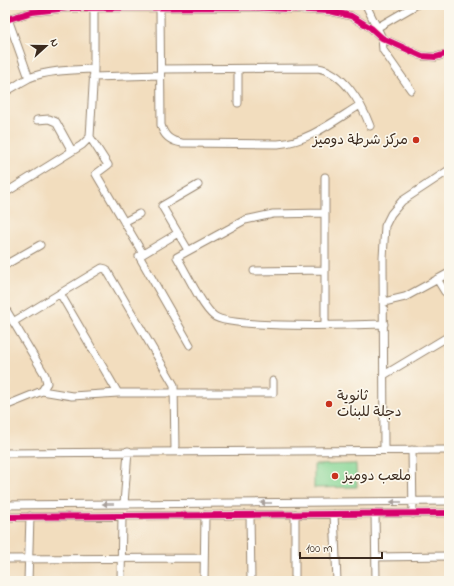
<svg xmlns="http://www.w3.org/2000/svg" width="454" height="586" font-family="'Indie Flower','Playpen Sans Arabic',sans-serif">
<rect width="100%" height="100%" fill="#fbf7ec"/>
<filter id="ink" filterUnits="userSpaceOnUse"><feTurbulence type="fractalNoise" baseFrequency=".025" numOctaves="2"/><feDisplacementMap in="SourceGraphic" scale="8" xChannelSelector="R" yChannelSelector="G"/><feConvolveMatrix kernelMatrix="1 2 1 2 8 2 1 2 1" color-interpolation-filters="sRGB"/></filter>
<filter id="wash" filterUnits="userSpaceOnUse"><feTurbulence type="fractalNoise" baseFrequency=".012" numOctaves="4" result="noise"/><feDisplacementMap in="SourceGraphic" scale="16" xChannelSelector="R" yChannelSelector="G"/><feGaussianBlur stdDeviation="0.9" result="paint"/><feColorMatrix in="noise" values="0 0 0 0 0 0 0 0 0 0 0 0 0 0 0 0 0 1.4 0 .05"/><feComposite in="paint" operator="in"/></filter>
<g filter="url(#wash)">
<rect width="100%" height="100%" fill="#f2ddbe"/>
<path fill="#87d695" stroke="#61805a" d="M 356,464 L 357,487 L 314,488 L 314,465 Z"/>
</g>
<g filter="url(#ink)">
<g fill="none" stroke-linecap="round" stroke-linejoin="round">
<defs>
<path id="minor" d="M 366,5 L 382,38 L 383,50 L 411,90
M 160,8 L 161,125 C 164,136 170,141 182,143 L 278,144 C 308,142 334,121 360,105
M 8,19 L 29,78
M 5,20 L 32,12 L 67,8 L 247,7 L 330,11 L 351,16 L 371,28 L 382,38 L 422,56 L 436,57 L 449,53
M 378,27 L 416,5
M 161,69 L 318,68 C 343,72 361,102 370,126
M 93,77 L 160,75
M 5,92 C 13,88 21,82 29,78 C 49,70 73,70 94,69
M 238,103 L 238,69
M 37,120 L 49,119 L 56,122 L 72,151
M 90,137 L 108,165 L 96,174 L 143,254 L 139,256 L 190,345
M 325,177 L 325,325
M 5,193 L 82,145 L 90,137 L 94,69 L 94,8
M 325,213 L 273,214 L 245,220 L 177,257 C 186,272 202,307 214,316 C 230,329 357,325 384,324
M 124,222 L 139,214
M 188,250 L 162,206 L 198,185
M 143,254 L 178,233
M 5,265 L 40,245
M 254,271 L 325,270
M 437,279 L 445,292 L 449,292
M 61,295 L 118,393 L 273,393 L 273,381
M 384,302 L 405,297 L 449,273
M 5,308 L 45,375 L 47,383 L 42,391 L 5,406
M 13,322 L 102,268 L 106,269 L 174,385 L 175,451
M 384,375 L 449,336
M 42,391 L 72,396 L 118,393
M 384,450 L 383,258 L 385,226 L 391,214 L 402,201 L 449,170
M 412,450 L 413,514
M 5,453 L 449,450
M 124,504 L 128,451
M 5,505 L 449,501
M 295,514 L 295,581
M 334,514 L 337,581
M 375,514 L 376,581
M 250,515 L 251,581
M 5,517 L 449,513
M 376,557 L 449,556
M 5,559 L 204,558
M 28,581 L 30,516
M 121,581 L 122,516
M 204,581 L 205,515"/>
</defs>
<use href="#minor" stroke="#96846e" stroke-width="9"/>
<use href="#minor" stroke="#fff" stroke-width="7"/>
<defs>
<path id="cycleway" d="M 5,20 L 32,12 L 67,8 L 247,7 L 330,11 L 351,16 L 371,28 L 382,38 L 422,56 L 436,57 L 449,53
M 5,517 L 449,513"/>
</defs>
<use href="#cycleway" stroke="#fbf7ec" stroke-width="8"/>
<use href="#cycleway" stroke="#d6006c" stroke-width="6"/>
</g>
<defs><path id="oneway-solid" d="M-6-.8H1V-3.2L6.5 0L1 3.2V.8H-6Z"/></defs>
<g fill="#a79f9a">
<use href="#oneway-solid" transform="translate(396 502) rotate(180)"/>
<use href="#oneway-solid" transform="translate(266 503) rotate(180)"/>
<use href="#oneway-solid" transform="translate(108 504) rotate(180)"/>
</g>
</g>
<g fill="#c8321e" stroke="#fbf7ec" stroke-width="1.5">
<circle cx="416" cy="140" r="4"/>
<circle cx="329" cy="404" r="4"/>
<circle cx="335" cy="476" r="4"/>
</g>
<g text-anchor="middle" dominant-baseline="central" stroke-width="3.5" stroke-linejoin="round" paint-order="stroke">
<g font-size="14" fill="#3b2a1e" stroke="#fbf7ec" text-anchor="start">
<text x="408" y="140" text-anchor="end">مركز شرطة دوميز</text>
<text x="337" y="396">ثانوية<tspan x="337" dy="16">دجلة للبنات</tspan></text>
<text x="343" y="476">ملعب دوميز</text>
</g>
</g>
<rect width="454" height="586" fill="none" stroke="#fbf7ec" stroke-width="20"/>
<g transform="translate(46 46) rotate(69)" stroke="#fbf7ec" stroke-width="3" paint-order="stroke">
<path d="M0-3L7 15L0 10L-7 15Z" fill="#3b2a1e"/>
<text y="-6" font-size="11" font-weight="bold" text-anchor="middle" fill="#3b2a1e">N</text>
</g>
<path d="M300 552v6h82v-6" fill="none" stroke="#3b2a1e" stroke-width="2"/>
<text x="306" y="552" font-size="12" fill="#3b2a1e" stroke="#fbf7ec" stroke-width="3" paint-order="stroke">100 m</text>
</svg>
